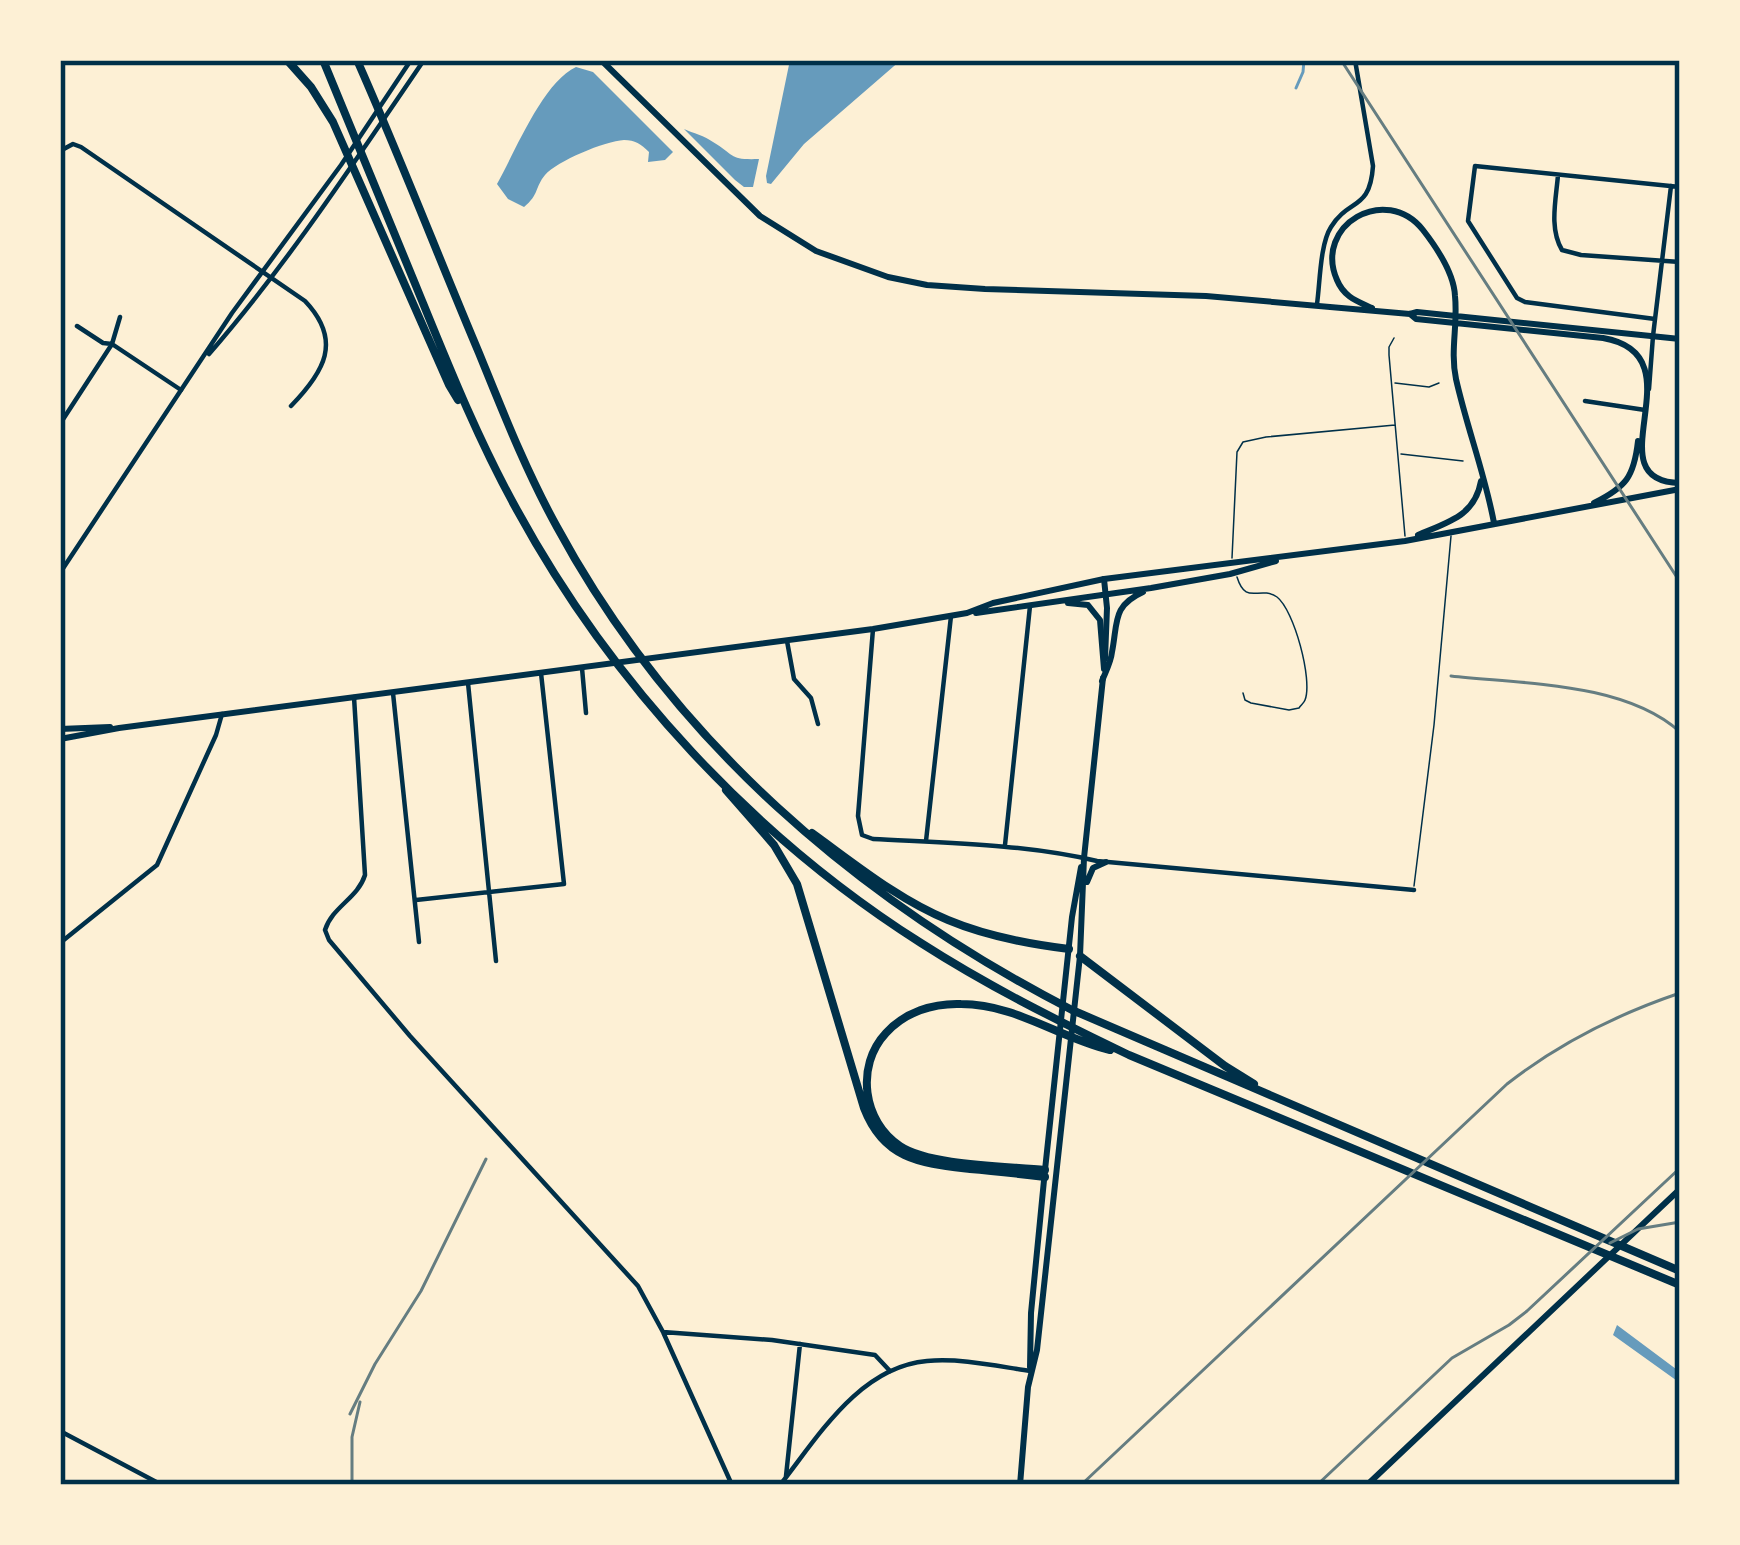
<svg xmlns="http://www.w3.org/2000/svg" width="1740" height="1545" font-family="'Noto Sans',sans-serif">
<rect width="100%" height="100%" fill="#fdf0d5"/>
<path fill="#669bbc" d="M 790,60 L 901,60 L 804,144 L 771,184 L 767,183 L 766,176 Z
M 576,67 L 593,72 L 673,152 L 665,160 L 648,162 L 649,152 C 641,144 635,140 624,140 C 605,141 557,161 545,175 C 535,187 539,195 524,207 L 508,199 L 497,184 C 515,152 543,82 576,67 Z
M 684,129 C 693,133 705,136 713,142 C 736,156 729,160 759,159 L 753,187 L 744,187 L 735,180 Z
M 1617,1325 L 1680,1372 L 1680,1383 L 1613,1335 Z"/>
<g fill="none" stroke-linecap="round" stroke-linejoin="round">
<path stroke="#669bbc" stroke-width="3" d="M 1296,88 L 1303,72 L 1304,60"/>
<path stroke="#003049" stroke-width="1.5" d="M 1394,338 L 1389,347 L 1389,355 L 1405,536
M 1395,383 L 1429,387 L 1439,383
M 1401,454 L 1463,461
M 1232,558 L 1237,452 L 1243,442 L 1266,437 L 1395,425
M 1237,577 C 1246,606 1259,585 1277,597 C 1294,610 1313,680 1305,700 C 1304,703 1301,705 1299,708 L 1289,710 L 1251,703 L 1245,700 L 1243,693
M 1414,886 L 1434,725 L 1451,536"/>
<path stroke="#003049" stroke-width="4.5" d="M 60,151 L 73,144 L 81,147 L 305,301 C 343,341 324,372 291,406
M 1558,175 C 1556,200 1549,228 1562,250 L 1581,255 L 1680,262
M 1317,304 C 1320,283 1320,244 1331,227 C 1349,198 1370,211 1373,166 L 1355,60
M 1655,319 L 1525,302 L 1517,298 L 1468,221 L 1475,166 L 1680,187
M 77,326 L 103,343 L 112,344 L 181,390
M 1649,389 L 1653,336 L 1671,186
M 1585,401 L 1645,410
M 60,424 L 112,344 L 120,317
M 873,629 L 858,816 L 862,835 L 873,839 C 948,843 1025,844 1097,861 L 1414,890
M 787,641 L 794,679 L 811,698 L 818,724
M 582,668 L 586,713
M 468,683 L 496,961
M 393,693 L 419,942
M 354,697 L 365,875 C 358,898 332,907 325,930 L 329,940 L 410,1036 L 638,1286 L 663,1332 L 732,1485
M 926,841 L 951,616
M 1005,845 L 1030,606
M 416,900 L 564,884 L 541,673
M 60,943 L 157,865 L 216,735 L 222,714
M 663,1332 L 772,1340 L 875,1355 L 890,1371
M 60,1431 L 162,1485
M 786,1476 L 800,1344"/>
<path stroke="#003049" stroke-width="4.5" d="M 209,354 C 289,262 355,161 424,60
M 60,573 L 232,313 L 341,165 L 411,60
M 780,1485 C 818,1437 859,1367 927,1361 C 961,1358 996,1366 1030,1371"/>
<path stroke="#003049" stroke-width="6" d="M 1104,579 L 1107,608 L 1105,659
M 1087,882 L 1093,868 L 1106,862
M 1030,1367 L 1031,1313 L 1045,1170 L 1072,917 L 1081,867
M 1020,1485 L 1028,1387 L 1037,1350 L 1080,956 L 1084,858 L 1103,678
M 1367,1485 L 1680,1189"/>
<path stroke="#003049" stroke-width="6" d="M 601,60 L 760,216 L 816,251 L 888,277 L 927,285 L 985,289 L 1206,296 L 1410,314 L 1417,312 L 1680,339
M 1372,308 C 1357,301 1344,297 1337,280 C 1313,225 1386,183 1423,230 C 1437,248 1454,273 1455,296 C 1458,324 1450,351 1456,379 C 1467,428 1485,474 1494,523
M 1410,314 L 1416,319 L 1603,338 C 1702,355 1590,481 1680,483
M 1594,503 C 1626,487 1634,477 1638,441
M 1418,535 C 1448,522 1475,516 1481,481
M 1068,603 L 1088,605 L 1100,620 L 1104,669
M 976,613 L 1151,588 L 1230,574 L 1276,561
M 1102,681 C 1106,671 1111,662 1112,652 C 1118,622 1112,606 1143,592
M 60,729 L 110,727
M 60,739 L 119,728 L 873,629 L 967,613 L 993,603 L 1104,579 L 1405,541 L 1680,489"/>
<path stroke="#003049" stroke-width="8" d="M 287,60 L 311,87 L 333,122 L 449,385 L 458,400
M 323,60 C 354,136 385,211 416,286 C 447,362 477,438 517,510 C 612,684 754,837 921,943 C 988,986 1058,1021 1129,1055 L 1680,1285
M 357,60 C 400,157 438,256 479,353 C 503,412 526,471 557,527 C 672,740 858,900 1072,1010 L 1680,1271
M 726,790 L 774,845 L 797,884 L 864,1108 C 884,1160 921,1163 970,1169 C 995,1171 1020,1174 1045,1177
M 812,833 C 855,864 899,900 948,920 C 986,936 1028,944 1069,949
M 1080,956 L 1225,1066 L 1254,1084
M 1045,1170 C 1008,1166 930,1166 900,1146 C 863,1122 855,1066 886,1033 C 905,1012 933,1003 961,1004 C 1016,1004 1059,1038 1110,1050"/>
<path stroke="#657d81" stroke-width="3" d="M 1341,60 L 1680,582
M 1451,676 C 1522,684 1625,682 1680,732
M 1610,1243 L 1638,1229 L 1680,1222
M 350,1414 L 375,1364 L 421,1291 L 486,1159
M 352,1485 L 352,1437 L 360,1402
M 1081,1485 L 1507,1084 C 1558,1044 1618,1014 1680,993
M 1317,1485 L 1452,1358 L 1509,1325 L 1527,1311 L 1680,1168"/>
</g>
<rect width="1740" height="1545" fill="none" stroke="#fdf0d5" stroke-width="126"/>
<rect x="63" y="63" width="1614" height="1419" fill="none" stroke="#003049" stroke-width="4.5"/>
</svg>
